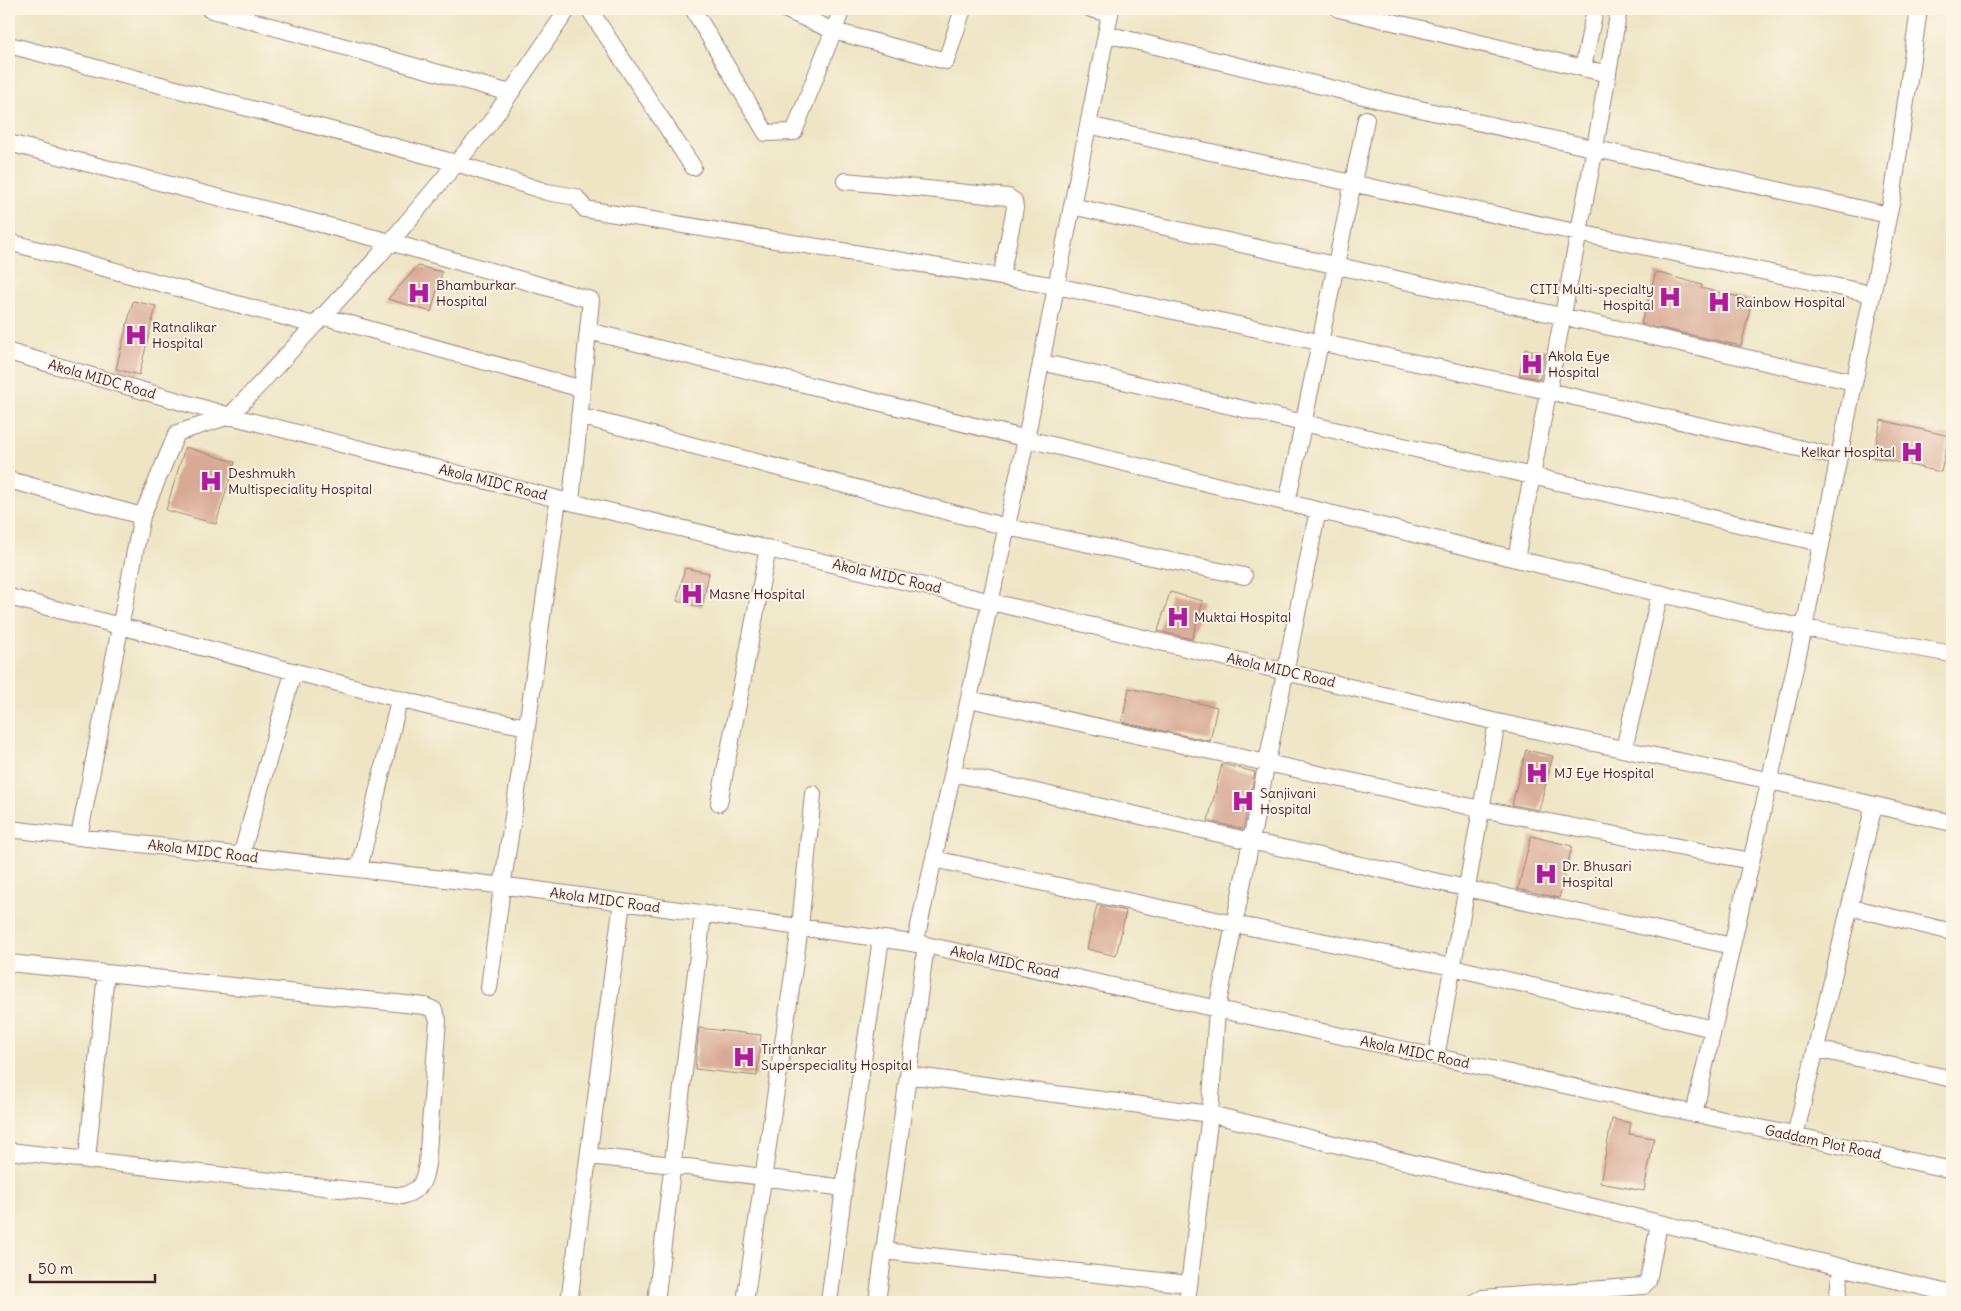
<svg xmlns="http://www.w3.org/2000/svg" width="1961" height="1311" font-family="Delius,sans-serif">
<rect width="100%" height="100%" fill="#fcf5e5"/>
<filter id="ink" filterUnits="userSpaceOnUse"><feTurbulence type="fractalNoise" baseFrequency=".02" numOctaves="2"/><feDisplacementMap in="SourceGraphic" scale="10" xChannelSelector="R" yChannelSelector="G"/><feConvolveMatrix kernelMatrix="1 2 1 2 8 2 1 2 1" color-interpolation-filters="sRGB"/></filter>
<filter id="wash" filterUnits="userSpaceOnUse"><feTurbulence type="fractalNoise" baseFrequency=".0096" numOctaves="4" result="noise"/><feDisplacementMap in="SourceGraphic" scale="20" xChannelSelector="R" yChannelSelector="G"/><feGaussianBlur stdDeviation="1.12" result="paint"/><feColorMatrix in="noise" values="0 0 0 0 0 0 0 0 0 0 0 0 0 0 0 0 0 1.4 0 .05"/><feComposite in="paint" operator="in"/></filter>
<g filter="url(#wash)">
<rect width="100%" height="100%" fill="#ede5c4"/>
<g id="blocks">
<path fill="#d8a995" d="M 418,266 L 442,272 L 431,312 L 388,299 Z
M 1656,272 L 1702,285 L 1701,288 L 1752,300 L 1741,346 L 1641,324 Z
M 133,301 L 156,306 L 139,375 L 116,369 Z
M 1525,349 L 1545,353 L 1540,379 L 1519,375 Z
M 1881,420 L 1949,436 L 1941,472 L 1873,457 Z
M 185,447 L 235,462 L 216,524 L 166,510 Z
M 685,568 L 709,573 L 702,607 L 677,601 Z
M 1170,592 L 1203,601 L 1192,639 L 1158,631 Z
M 1129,688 L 1217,707 L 1210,741 L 1122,722 Z
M 1526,750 L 1553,756 L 1539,810 L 1512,805 Z
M 1222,764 L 1255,772 L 1243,829 L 1208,821 Z
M 1531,836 L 1572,846 L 1559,898 L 1518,889 Z
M 1097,905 L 1126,911 L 1116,956 L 1087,949 Z
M 699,1028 L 761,1035 L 757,1076 L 695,1069 Z
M 1612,1119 L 1631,1123 L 1629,1134 L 1654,1138 L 1644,1191 L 1600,1183 Z"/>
</g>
</g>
<g filter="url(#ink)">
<use href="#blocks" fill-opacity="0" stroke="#9c8278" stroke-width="1"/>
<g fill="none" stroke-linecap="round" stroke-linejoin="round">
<defs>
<path id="street" d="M 209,9 L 510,93
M 589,9 L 693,167
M 693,9 L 766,133 L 794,132 L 842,9
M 784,9 L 834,31 L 946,61 L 963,9
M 1091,9 L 1110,14
M 1339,9 L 1608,74
M 1106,34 L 1380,100 L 1888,215
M 9,45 L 456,163 L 547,192 L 576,197 L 585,209 L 1056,286 L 1548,391 L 1838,457
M 1583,68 L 1595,9
M 1088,125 L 1579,233 L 1872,294
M 9,143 L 390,242 L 591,300 L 571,501
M 845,181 L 1008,197 L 1014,201 L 1015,208 L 1001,277
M 1072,206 L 1854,382
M 9,242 L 314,325
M 322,316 L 582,389
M 588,331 L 1516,559 L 1804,628 L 1952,654
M 9,352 L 230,416 L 558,499 L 1497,722 L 1771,781 L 1952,823
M 1041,362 L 1820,543
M 579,416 L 1007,527 L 1244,576
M 9,480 L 142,516
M 1287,503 L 1366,119
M 1318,510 L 1217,1009 L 1210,1114 L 1952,1294
M 1516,559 L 1595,148 L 1619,9
M 9,597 L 430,707 L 527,727
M 969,699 L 1481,809 L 1751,861
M 1624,749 L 1660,593
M 953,773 L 1250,841 L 1732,946
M 719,803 L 768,548
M 9,829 L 523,888 L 926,945 L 1952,1170
M 79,837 L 142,516 L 177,433 L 230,416 L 377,258 L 490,123 L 568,9
M 241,856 L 293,673
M 934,859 L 1234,924 L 1452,967 L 1713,1029
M 359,869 L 399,700
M 1850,907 L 1952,932
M 915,944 L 1026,439 L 1111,9
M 9,963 L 425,1006 L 434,1010 L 438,1020 L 427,1164 C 423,1184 422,1189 402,1196 L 9,1151
M 489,988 L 502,887 L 527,727 L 558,499
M 1816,1049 L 1948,1078
M 1436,1057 L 1497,722
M 908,1075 L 1210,1114 L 1187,1302
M 1694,1114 L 1804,628 L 1893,193 L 1919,9
M 1795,1136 L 1874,805
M 589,1156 L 673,1165 L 844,1188
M 87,1159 L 106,973
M 884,1251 L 1189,1284
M 569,1302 L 622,902
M 656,1302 L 703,914
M 745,1302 L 800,927 L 813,794
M 829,1302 L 844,1188 L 881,939
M 877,1302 L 926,945
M 1476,1302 L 1483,1298 L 1643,1286 L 1648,1281 L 1659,1224
M 1837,1302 L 1841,1267"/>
</defs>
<use href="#street" stroke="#9c8278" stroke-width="18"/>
<use href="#street" stroke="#fff" stroke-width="16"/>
</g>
</g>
<defs>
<symbol id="hospital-bare" viewBox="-9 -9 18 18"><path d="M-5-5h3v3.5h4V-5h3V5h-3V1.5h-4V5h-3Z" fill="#b5179e" stroke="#fcf5e5" stroke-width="2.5" paint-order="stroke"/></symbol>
</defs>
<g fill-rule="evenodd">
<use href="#hospital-bare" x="403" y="277" width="32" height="32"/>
<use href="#hospital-bare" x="1654" y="281" width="32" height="32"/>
<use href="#hospital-bare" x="1703" y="286" width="32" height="32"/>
<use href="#hospital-bare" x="120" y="319" width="32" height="32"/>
<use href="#hospital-bare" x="1516" y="348" width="32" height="32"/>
<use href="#hospital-bare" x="1896" y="436" width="32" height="32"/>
<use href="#hospital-bare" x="195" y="465" width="32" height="32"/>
<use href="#hospital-bare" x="676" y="578" width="32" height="32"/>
<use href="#hospital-bare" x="1162" y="601" width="32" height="32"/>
<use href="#hospital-bare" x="1521" y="757" width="32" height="32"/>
<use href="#hospital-bare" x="1227" y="785" width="32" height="32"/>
<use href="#hospital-bare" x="1530" y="858" width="32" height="32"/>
<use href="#hospital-bare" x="728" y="1041" width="32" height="32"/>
</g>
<g text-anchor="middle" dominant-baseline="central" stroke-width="4" stroke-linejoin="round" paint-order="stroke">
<g font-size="14" fill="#4a1f2b" stroke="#fcf5e5" text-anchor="start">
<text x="436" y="285">Bhamburkar<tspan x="436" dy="16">Hospital</tspan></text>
<text x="1654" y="289" text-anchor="end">CITI Multi-specialty<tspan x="1654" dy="16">Hospital</tspan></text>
<text x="1736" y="302">Rainbow Hospital</text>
<text x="152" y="327">Ratnalikar<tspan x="152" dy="16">Hospital</tspan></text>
<text x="1548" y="356">Akola Eye<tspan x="1548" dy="16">Hospital</tspan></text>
<text x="1895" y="452" text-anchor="end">Kelkar Hospital</text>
<text x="228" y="473">Deshmukh<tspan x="228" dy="16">Multispeciality Hospital</tspan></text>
<text x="709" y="594">Masne Hospital</text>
<text x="1194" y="617">Muktai Hospital</text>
<text x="1554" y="773">MJ Eye Hospital</text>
<text x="1260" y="793">Sanjivani<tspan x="1260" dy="16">Hospital</tspan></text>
<text x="1562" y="866">Dr. Bhusari<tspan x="1562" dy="16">Hospital</tspan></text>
<text x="761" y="1049">Tirthankar<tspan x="761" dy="16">Superspeciality Hospital</tspan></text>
</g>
<g font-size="14" fill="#4a1f2b" stroke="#fcf5e5">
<text transform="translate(102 379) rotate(16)">Akola MIDC Road</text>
<text transform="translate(493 482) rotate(14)">Akola MIDC Road</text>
<text transform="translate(887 576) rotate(13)">Akola MIDC Road</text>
<text transform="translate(1281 670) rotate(13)">Akola MIDC Road</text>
<text transform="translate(203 851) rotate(7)">Akola MIDC Road</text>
<text transform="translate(605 900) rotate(8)">Akola MIDC Road</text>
<text transform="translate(1005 962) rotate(12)">Akola MIDC Road</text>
<text transform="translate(1415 1052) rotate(12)">Akola MIDC Road</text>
<text transform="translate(1823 1142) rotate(12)">Gaddam Plot Road</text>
</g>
</g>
<rect width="1961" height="1311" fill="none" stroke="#fcf5e5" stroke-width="30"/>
<path d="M30 1274v8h125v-8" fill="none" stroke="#4a1f2b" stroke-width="2.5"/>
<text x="38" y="1274" font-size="15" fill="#4a1f2b" stroke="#fcf5e5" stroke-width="4" paint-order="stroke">50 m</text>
</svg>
